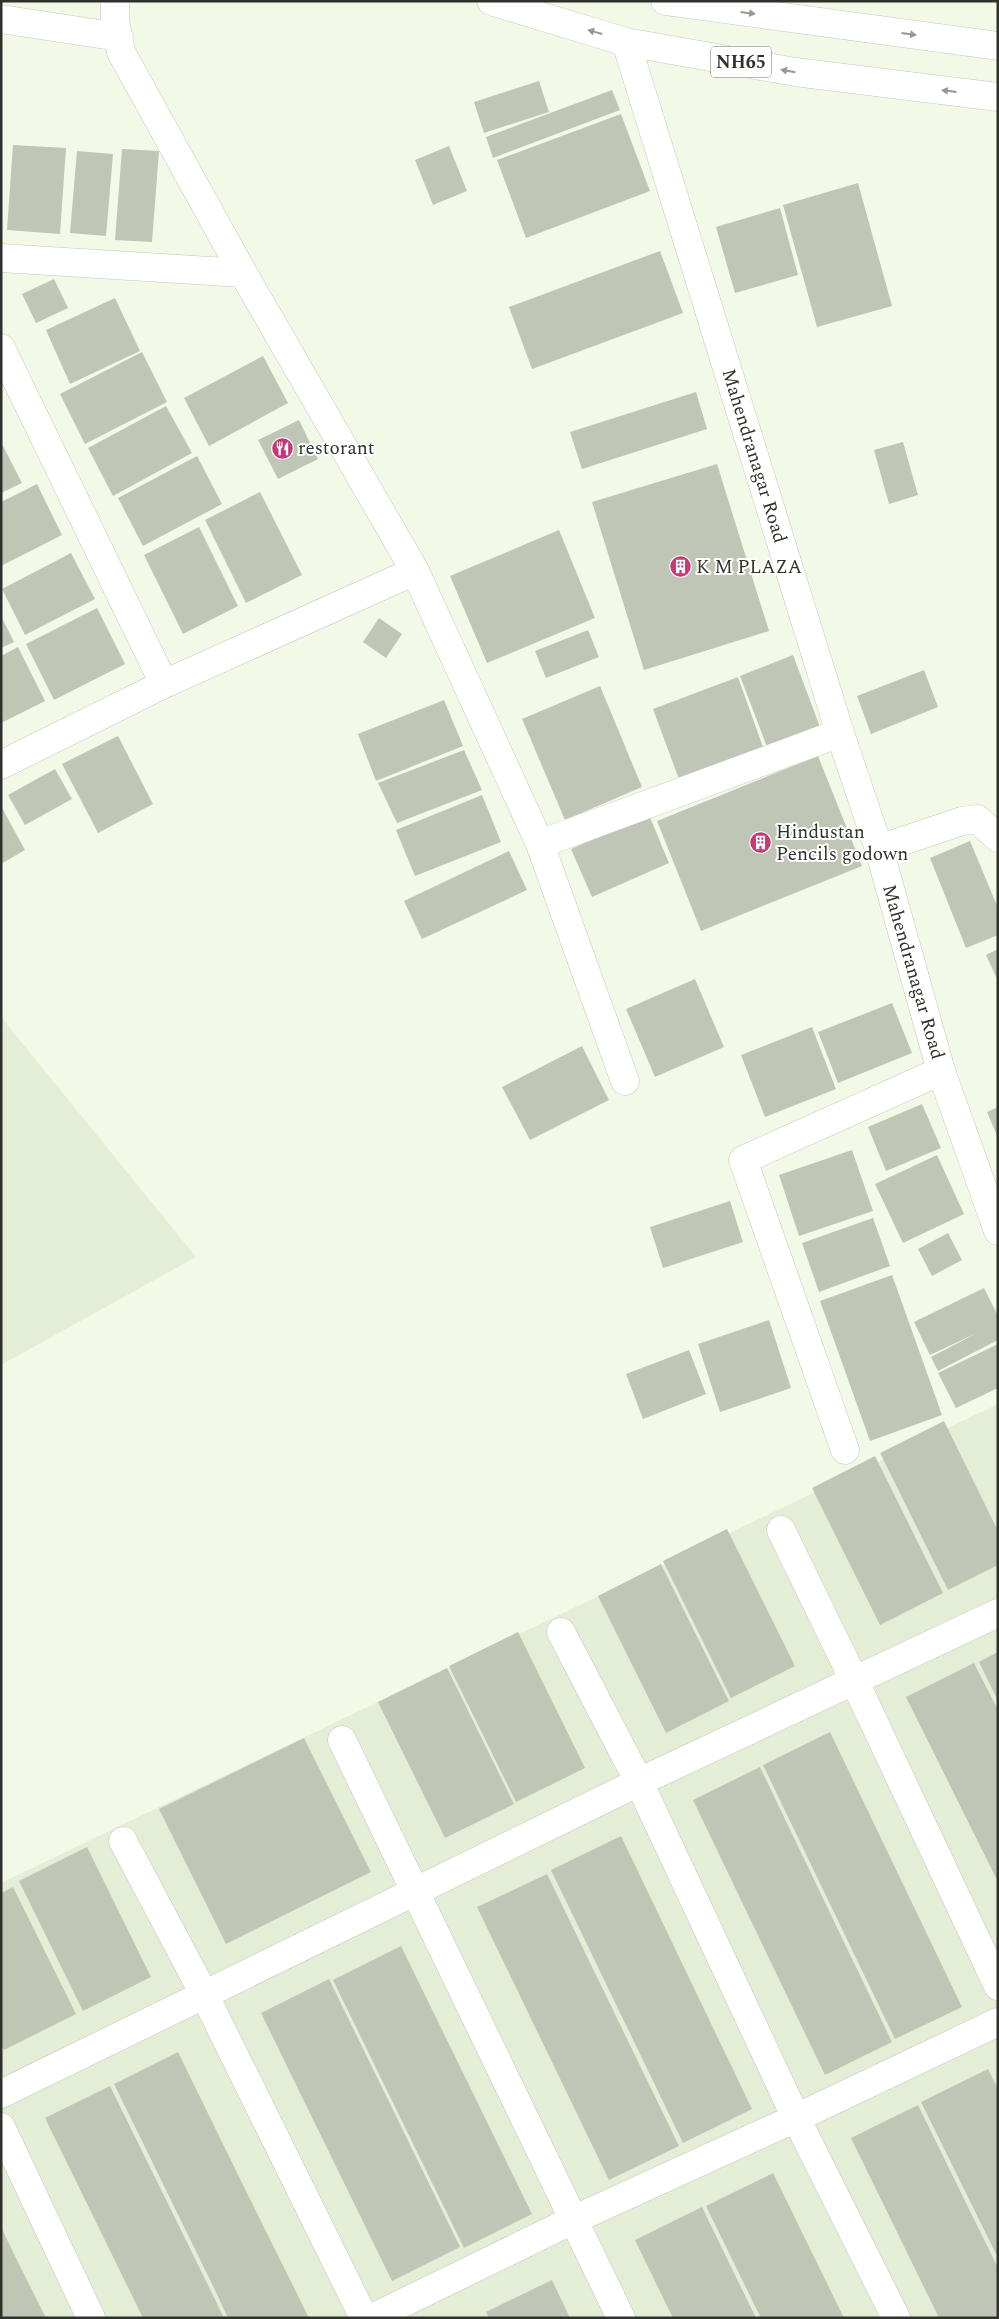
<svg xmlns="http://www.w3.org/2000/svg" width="999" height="2319" font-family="Spectral,serif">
<rect width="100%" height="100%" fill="#f2f9e7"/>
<path fill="#e4edd5" d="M 1,1017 L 196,1257 L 1,1365 Z
M 998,1404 L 998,2318 L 1,2318 L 1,1883 Z"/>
<path fill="#c0c6b6" d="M 539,81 L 549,112 L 484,133 L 474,102 Z
M 612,90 L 620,110 L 493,158 L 486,137 Z
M 621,114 L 650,191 L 526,238 L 497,160 Z
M 13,145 L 66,148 L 60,234 L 7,230 Z
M 449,146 L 467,191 L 433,205 L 415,160 Z
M 122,149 L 159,151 L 152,242 L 115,240 Z
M 77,151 L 113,154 L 106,236 L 70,233 Z
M 858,183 L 892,306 L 817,327 L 783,205 Z
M 780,208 L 798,275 L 735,293 L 716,227 Z
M 660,251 L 683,313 L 532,369 L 509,307 Z
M 54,279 L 68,308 L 36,323 L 22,294 Z
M 115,298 L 140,351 L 70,384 L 46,330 Z
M 142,352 L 167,402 L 85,444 L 60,394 Z
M 263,356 L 288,403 L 209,446 L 184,398 Z
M 696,392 L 707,429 L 582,469 L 570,432 Z
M 166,406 L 192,453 L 113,496 L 88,448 Z
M 299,420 L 318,459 L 278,479 L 258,440 Z
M 1,442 L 22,483 L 1,493 Z
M 903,442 L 918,495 L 889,504 L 874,450 Z
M 197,456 L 222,504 L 143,546 L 118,498 Z
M 717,464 L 769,631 L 644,670 L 592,502 Z
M 37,484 L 62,535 L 1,566 L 1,502 Z
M 260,492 L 302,575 L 246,603 L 205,520 Z
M 199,527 L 238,606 L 183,634 L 144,555 Z
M 559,530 L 595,618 L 487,663 L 450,576 Z
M 71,553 L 95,599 L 25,635 L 2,589 Z
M 97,608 L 125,664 L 54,700 L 26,644 Z
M 1,616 L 14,642 L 1,648 Z
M 379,618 L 402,634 L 386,658 L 363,642 Z
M 588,630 L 599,657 L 546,678 L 535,651 Z
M 18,647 L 45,701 L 1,723 L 1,656 Z
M 793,655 L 820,727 L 767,747 L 740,676 Z
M 924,670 L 938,707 L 871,734 L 857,696 Z
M 738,677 L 764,750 L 680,782 L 653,709 Z
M 600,686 L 642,787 L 565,820 L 522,719 Z
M 444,700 L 463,746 L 376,781 L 358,734 Z
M 118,736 L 153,804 L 98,833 L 62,764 Z
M 464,750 L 482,790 L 397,823 L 378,783 Z
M 818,756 L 862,866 L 701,931 L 657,821 Z
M 55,769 L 72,799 L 25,825 L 8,795 Z
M 482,795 L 501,842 L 415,876 L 396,830 Z
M 1,806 L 25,850 L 1,864 Z
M 649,815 L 669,863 L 592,897 L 571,849 Z
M 970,841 L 998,908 L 998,935 L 966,948 L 930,858 Z
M 509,851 L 527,890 L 422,939 L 404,901 Z
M 998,949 L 998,981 L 986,955 Z
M 695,979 L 724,1047 L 655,1077 L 626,1009 Z
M 892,1003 L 912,1053 L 838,1083 L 818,1032 Z
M 812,1027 L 836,1089 L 765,1117 L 741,1055 Z
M 582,1046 L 609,1100 L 530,1140 L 502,1087 Z
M 922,1104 L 941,1148 L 886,1171 L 868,1127 Z
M 998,1107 L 998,1138 L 987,1112 Z
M 852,1150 L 873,1211 L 799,1236 L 779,1175 Z
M 937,1155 L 964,1214 L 903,1243 L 875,1184 Z
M 730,1201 L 743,1242 L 663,1268 L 650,1227 Z
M 873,1218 L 890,1266 L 819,1292 L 802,1243 Z
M 948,1233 L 962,1260 L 932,1276 L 918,1249 Z
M 892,1275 L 942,1415 L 870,1441 L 820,1301 Z
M 984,1288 L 998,1316 L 998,1340 L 938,1371 L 931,1357 L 977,1333 L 930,1355 L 914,1322 Z
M 769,1320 L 791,1388 L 720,1412 L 698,1344 Z
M 998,1344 L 998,1388 L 956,1408 L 938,1373 Z
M 689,1350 L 706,1394 L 643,1419 L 626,1374 Z
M 944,1421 L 998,1531 L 998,1565 L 948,1590 L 880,1453 Z
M 875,1456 L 943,1593 L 880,1625 L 812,1488 Z
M 727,1529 L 795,1666 L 731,1698 L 663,1561 Z
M 661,1564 L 729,1701 L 666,1733 L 598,1596 Z
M 518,1632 L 585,1768 L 516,1802 L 449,1666 Z
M 998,1652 L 998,1701 L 979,1662 Z
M 974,1663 L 998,1710 L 998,1882 L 906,1697 Z
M 447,1668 L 514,1804 L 445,1838 L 378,1702 Z
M 830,1732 L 962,2007 L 895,2039 L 763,1765 Z
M 304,1738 L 371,1872 L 226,1944 L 159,1809 Z
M 760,1767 L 892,2042 L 825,2075 L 693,1800 Z
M 621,1836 L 752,2109 L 683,2143 L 551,1870 Z
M 87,1847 L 151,1977 L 83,2011 L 19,1881 Z
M 547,1874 L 679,2146 L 609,2180 L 477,1907 Z
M 13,1887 L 76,2014 L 4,2050 L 1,2045 L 1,1893 Z
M 401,1946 L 532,2214 L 464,2248 L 333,1980 Z
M 329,1979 L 460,2247 L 392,2281 L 261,2013 Z
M 178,2052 L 244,2187 L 309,2318 L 228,2318 L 213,2286 L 114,2084 Z
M 988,2069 L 998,2089 L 998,2258 L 921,2102 Z
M 110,2086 L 209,2287 L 224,2318 L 143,2318 L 45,2118 Z
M 918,2105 L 998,2268 L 998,2318 L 939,2318 L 851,2138 Z
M 773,2173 L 820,2269 L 844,2318 L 761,2318 L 753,2302 L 706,2206 Z
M 702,2207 L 733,2271 L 756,2318 L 673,2318 L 666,2304 L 635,2240 Z
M 1,2227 L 15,2256 L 46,2318 L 1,2318 Z
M 552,2280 L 570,2318 L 489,2318 L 486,2312 Z"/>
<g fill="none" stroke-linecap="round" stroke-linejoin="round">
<defs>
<path id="minor" d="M 115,1 L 115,20 L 121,52 L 243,273 L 415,571 L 540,844 L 625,1081
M 1,19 L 119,37
M 626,42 L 840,733 L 879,849 L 941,1071 L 998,1231
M 1,258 L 243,273
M 1,348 L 164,684
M 1,765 L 164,684 L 415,571
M 540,844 L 840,733
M 879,849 L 962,821 L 977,819 L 998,838
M 845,1450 L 743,1160 L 941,1071
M 781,1530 L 854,1680 L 998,1986
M 561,1632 L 639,1782 L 796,2118 L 896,2318
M 342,1740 L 621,2318
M 123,1841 L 205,1996 L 364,2318
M 1,2094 L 639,1782 L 998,1613
M 1,2127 L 91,2318
M 372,2318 L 573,2220 L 796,2118 L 998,2022"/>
<path id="trunk" d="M 491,1 L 626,42 L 795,72 L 998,97
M 665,1 L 998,46"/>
</defs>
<use href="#minor" stroke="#c3c9b9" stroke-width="29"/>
<use href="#trunk" stroke="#c3c9b9" stroke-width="29"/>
<use href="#minor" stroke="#fff" stroke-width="28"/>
<use href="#trunk" stroke="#fff" stroke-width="28"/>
</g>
<defs><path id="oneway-solid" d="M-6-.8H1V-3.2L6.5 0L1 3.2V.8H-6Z" transform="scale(1.25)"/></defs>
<g fill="#979894">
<use href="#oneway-solid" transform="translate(748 13) rotate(7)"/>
<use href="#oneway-solid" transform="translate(595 32) rotate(-164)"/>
<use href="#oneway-solid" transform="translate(909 34) rotate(8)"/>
<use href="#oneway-solid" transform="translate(788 71) rotate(-170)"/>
<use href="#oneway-solid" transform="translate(949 91) rotate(-173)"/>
</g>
<defs>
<symbol id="restaurant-disc" viewBox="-11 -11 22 22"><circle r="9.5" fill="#c43a76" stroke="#fff"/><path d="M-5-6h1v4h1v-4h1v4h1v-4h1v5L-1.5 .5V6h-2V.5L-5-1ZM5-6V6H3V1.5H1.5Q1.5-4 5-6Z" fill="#fff"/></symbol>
<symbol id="building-disc" viewBox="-11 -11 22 22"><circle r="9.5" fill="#c43a76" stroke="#fff"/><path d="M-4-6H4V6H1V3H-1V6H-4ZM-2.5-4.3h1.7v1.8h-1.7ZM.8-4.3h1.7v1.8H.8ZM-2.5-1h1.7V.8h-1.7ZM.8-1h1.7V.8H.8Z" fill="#fff"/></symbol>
</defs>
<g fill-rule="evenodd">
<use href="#restaurant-disc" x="270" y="436" width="25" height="25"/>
<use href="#building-disc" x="668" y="554" width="25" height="25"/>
<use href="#building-disc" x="748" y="830" width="25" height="25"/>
</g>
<g text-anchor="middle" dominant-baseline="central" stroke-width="4" stroke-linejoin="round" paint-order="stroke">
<rect fill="#fff" stroke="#6d6f6a" stroke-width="1" x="711" y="46.5" width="60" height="31" rx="4"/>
<g font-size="18" font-weight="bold" fill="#2f312a">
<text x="741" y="62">NH65</text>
</g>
<g font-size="19" fill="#2f312a" stroke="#fff" text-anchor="start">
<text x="298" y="448">restorant</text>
<text x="696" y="567">K M PLAZA</text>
<text x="776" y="832">Hindustan<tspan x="776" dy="22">Pencils godown</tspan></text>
</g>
<g font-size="19" fill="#2f312a" stroke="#fff">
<text transform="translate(754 456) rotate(73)">Mahendranagar Road</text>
<text transform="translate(913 972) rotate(74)">Mahendranagar Road</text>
</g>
</g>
<rect width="999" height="2319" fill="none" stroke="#2f312a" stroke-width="5"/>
</svg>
